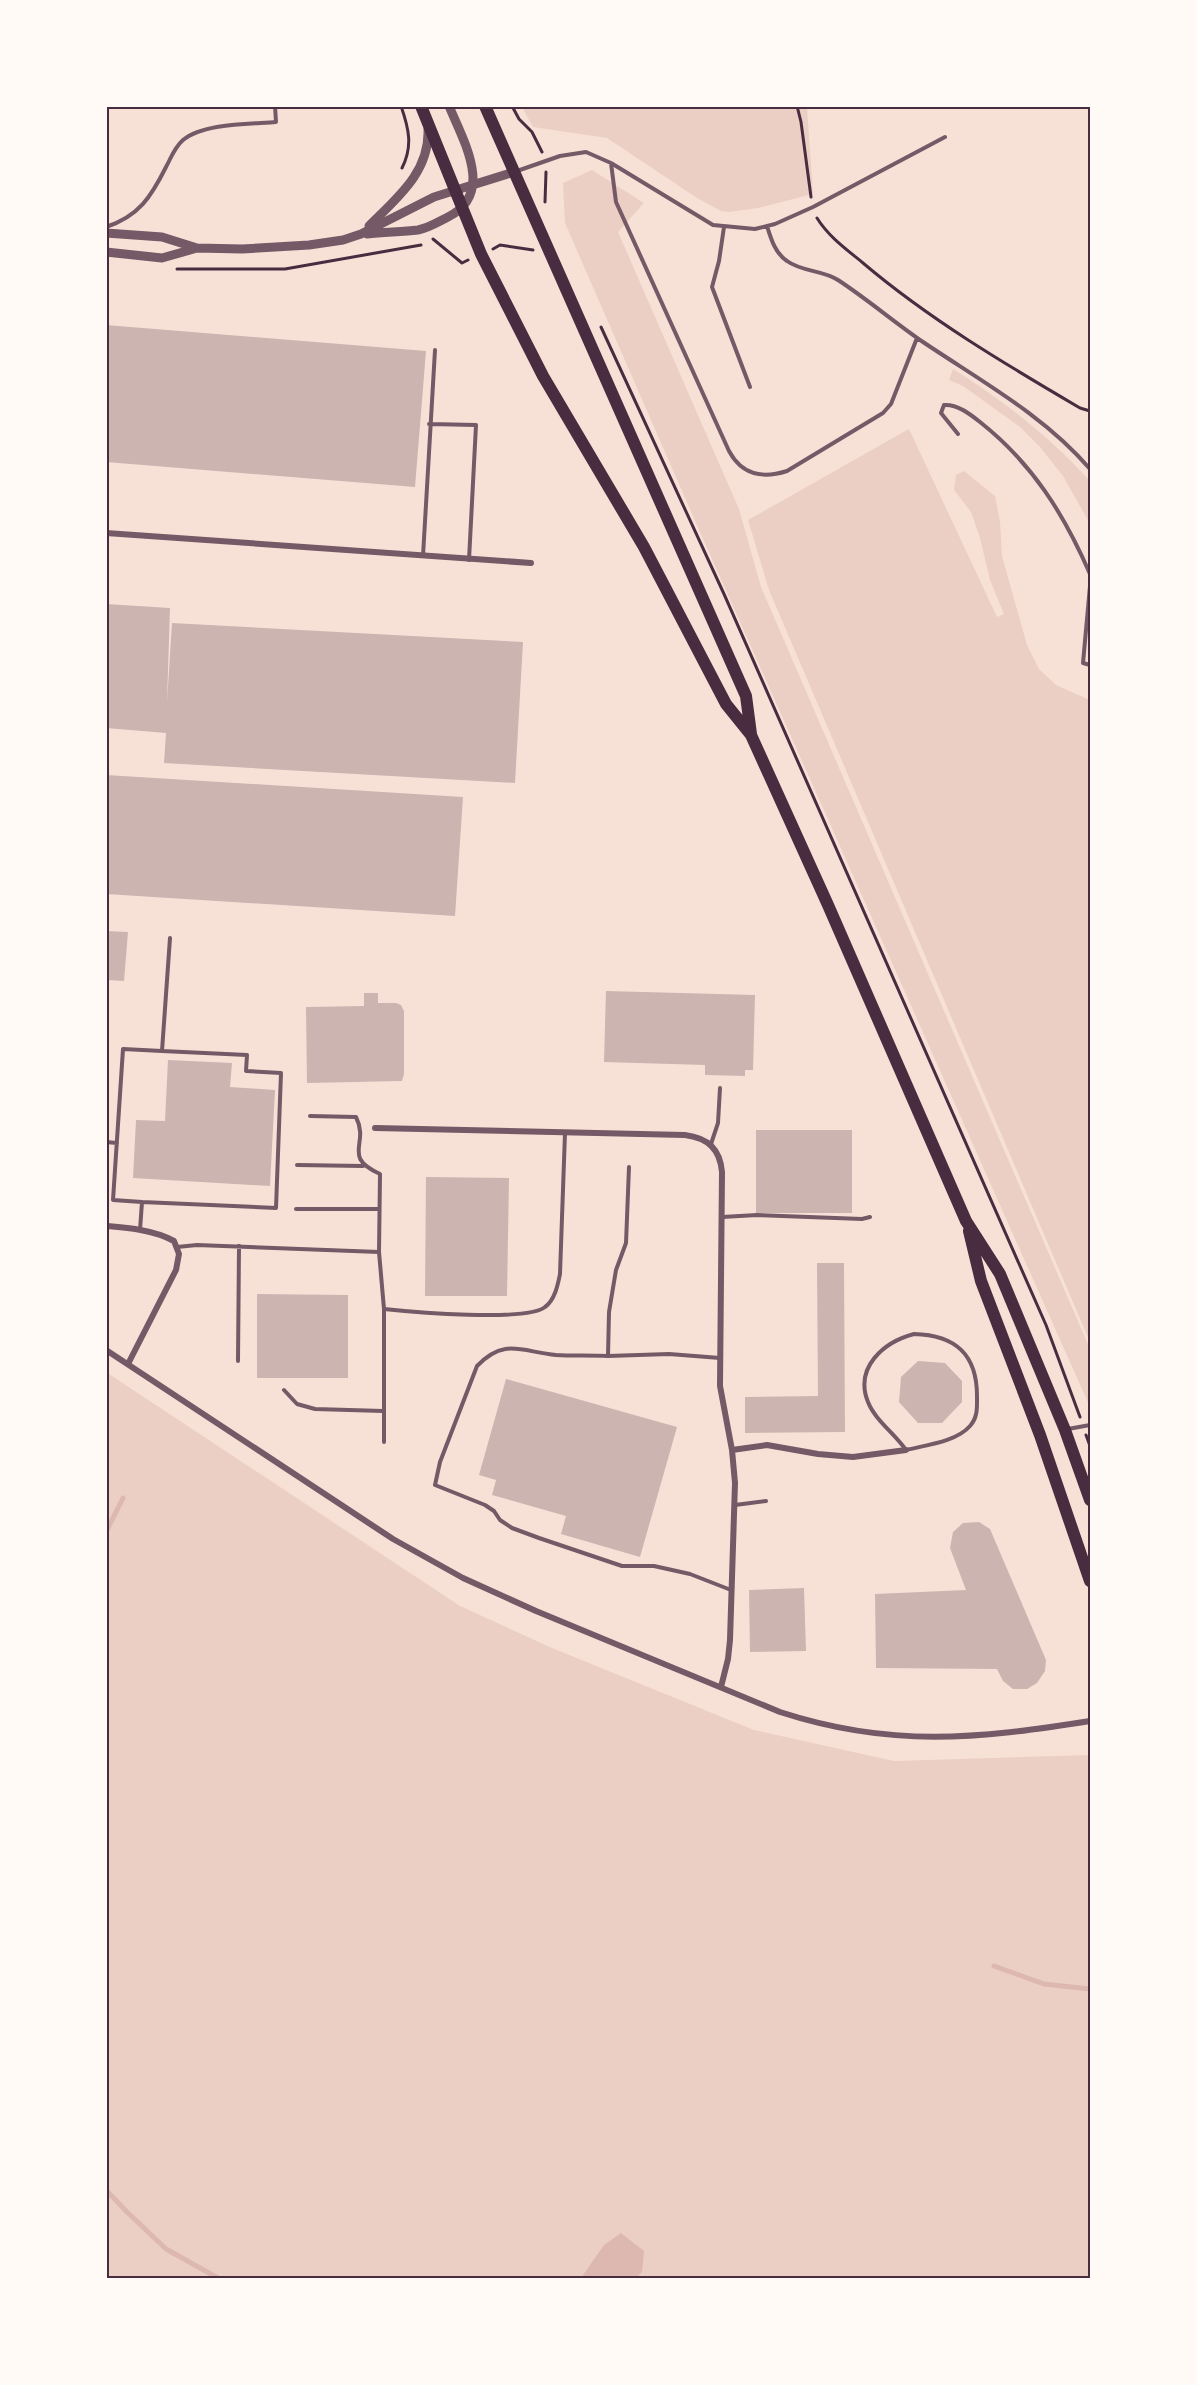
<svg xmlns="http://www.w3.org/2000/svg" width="1197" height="2385" font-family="'Exo 2',sans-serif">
<rect width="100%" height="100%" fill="#f7e1d7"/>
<path fill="#ebcfc5" d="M 522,107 L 807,107 L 813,194 L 758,208 L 729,212 L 721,211 L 697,198 L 607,138 L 533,127 Z
M 592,170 L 644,203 L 618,232 L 739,509 L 761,587 L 1090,1349 L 1090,1407 L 699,530 L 565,223 L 563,183 Z
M 953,369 C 1004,401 1049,436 1090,481 L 1090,524 L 1063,476 L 1039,446 L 1020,427 L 963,386 L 949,380 Z
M 909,429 L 997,617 L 1004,614 L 990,580 L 980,538 L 971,512 L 954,490 L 956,475 L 964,471 L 995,496 L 1000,522 L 1002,556 L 1027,645 L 1039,669 L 1056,685 L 1090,700 L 1090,1342 L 769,590 L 748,520 Z
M 106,1372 L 460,1606 L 552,1648 L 754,1730 L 894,1761 L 1090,1755 L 1090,2278 L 107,2278 Z"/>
<path fill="#dcb8b0" d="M 621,2233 L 644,2251 L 642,2272 L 636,2278 L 581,2278 L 604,2245 Z"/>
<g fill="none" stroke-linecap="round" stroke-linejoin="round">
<path stroke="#dcb8b0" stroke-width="5" d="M 106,1532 L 123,1498
M 994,1966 L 1044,1984 L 1090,1989
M 106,2190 L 127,2212 L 166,2249 L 218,2278
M 106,2277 L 109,2278"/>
</g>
<path fill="#ccb4b1" d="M 106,325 L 426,351 L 415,487 L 106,462 Z
M 106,604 L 170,608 L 167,702 L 172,623 L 523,642 L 515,783 L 164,763 L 166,733 L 106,728 Z
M 106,775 L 463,797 L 455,916 L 106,894 Z
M 106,931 L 128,932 L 124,981 L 106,980 Z
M 606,991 L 755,995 L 753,1070 L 745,1070 L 745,1076 L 705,1075 L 705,1065 L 604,1062 Z
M 364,993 L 378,993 L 378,1003 L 396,1003 L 401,1005 L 404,1011 L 404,1074 L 402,1081 L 307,1083 L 306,1007 L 364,1006 Z
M 168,1060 L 232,1063 L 230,1087 L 275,1090 L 270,1186 L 133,1178 L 136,1120 L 165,1121 Z
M 756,1130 L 852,1130 L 852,1213 L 756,1213 Z
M 426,1177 L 509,1178 L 507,1296 L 425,1296 Z
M 817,1263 L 844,1263 L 845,1432 L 745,1433 L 745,1397 L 818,1396 Z
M 257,1294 L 348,1295 L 348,1378 L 257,1378 Z
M 918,1361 L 945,1363 L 962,1381 L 962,1402 L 942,1423 L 918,1423 L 899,1402 L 901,1377 Z
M 506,1379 L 677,1427 L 640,1557 L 561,1534 L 566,1516 L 492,1495 L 496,1480 L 479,1475 Z
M 979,1522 L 990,1529 L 1046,1660 L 1045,1671 L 1037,1683 L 1027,1689 L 1013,1689 L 1003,1681 L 997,1669 L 876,1668 L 875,1594 L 966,1590 L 950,1548 L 953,1532 L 963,1523 Z
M 804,1588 L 806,1651 L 750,1652 L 749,1590 Z"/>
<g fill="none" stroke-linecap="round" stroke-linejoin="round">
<path stroke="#4a2c40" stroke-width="3" d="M 401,106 C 409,129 413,146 402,168
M 512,106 L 519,119 L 532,132 L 542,152
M 797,106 L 801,122 L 811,197
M 545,202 L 546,172
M 817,218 C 828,236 846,249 863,263 C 929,319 1005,364 1080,408 L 1090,411
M 433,239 L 462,263 L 468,260
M 493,249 L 500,245 L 533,250
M 177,269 L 285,269 L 421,245
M 601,327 L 724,594 L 1046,1325 L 1080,1417
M 1086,1435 L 1090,1446"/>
<path stroke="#755966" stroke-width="4" d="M 611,163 L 616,202 L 729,451 C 742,475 762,479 787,471 L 883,413 L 891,404 L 917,338
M 517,171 L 560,156 L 586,152 L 611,163 L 713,225 L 755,229 L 775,224 L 813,207 L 945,137
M 767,226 C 771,239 775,253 787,261 C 802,272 823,270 838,280 C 867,299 894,322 923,342 C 981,381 1045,416 1090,469
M 106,227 C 139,216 151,197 166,167 C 171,158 174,148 183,140 C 203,123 250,124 276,122 L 275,106
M 724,227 L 719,261 L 712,287 L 750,387
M 429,424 L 476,425 L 469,560
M 958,434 L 941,413 L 944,405 C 957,404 970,414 980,422 C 1032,463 1064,514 1090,574
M 423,556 L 435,350
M 1090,586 L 1083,663 L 1090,665
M 106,1142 L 117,1143
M 711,1144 L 718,1123 L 720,1088
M 297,1165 L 363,1166
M 629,1167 L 626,1243 L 616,1270 L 609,1312 L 608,1356 L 669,1354 L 720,1358
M 142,1202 L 276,1208 L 281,1073 L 246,1071 L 247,1055 L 162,1051
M 296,1209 L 379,1209
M 722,1217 L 757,1215 L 862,1219 L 870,1217
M 140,1230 L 142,1202 L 113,1200 L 123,1049 L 162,1051 L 170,938
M 177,1247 L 197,1245 L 379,1252 L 380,1174 C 341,1156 370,1145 356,1117 L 310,1116
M 379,1252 L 384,1309 L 384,1442
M 384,1309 C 412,1312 526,1322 545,1307 C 555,1300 558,1284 560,1274 L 565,1133
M 914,1334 C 955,1335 977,1354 977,1396 C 977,1407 978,1417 970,1426 C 956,1442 926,1445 906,1450 C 895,1434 875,1420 868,1402 C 854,1367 884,1342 914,1334 Z
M 608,1356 C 591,1355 573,1356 556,1355 C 522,1352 505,1337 477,1366 L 440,1462 L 435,1485 L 485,1505 L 494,1511 L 500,1520 L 512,1528 L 539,1538 L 622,1566 L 654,1566 L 690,1574 L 731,1590
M 238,1361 L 239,1246
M 284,1390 L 297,1404 L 315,1409 L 383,1411
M 1068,1429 L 1090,1425
M 735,1505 L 766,1501"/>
<path stroke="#755966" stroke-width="6" d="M 106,533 L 531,563
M 375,1128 L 685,1135 C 708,1138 720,1149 722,1172 L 720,1386 L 732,1450 L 735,1483 L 730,1640 L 728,1659 L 721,1687
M 106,1226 C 129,1228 154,1230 174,1241 L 179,1254 L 176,1270 L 128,1364
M 106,1350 L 393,1539 L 463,1578 L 536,1611 L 780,1712 C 891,1748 977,1739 1090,1721
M 732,1450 L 767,1445 L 818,1454 L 853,1457 L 906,1450"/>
<path stroke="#755966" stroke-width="9" d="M 369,226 C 397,198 430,172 428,129
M 106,233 L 162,237 L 197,248 L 242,249 L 309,245 L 343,240 L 361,234 L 434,197 L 514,172
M 367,234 C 384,232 401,232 418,230 C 429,228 438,222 448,217 C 495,194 464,142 449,106
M 106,252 L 162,258 L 197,248"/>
<path stroke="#4a2c40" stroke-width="12" d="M 421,106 L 481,254 L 543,376 L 644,547 L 726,704 L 751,735 L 828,905 L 966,1221 L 1000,1274 L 1065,1430 L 1090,1500
M 485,106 L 746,696 L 751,734
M 969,1231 L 981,1281 L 1040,1435 L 1090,1581"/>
</g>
<rect width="1197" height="2385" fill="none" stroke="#fffaf5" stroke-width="216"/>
<rect x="108" y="108" width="981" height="2169" fill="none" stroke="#4a2c40" stroke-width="2"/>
</svg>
